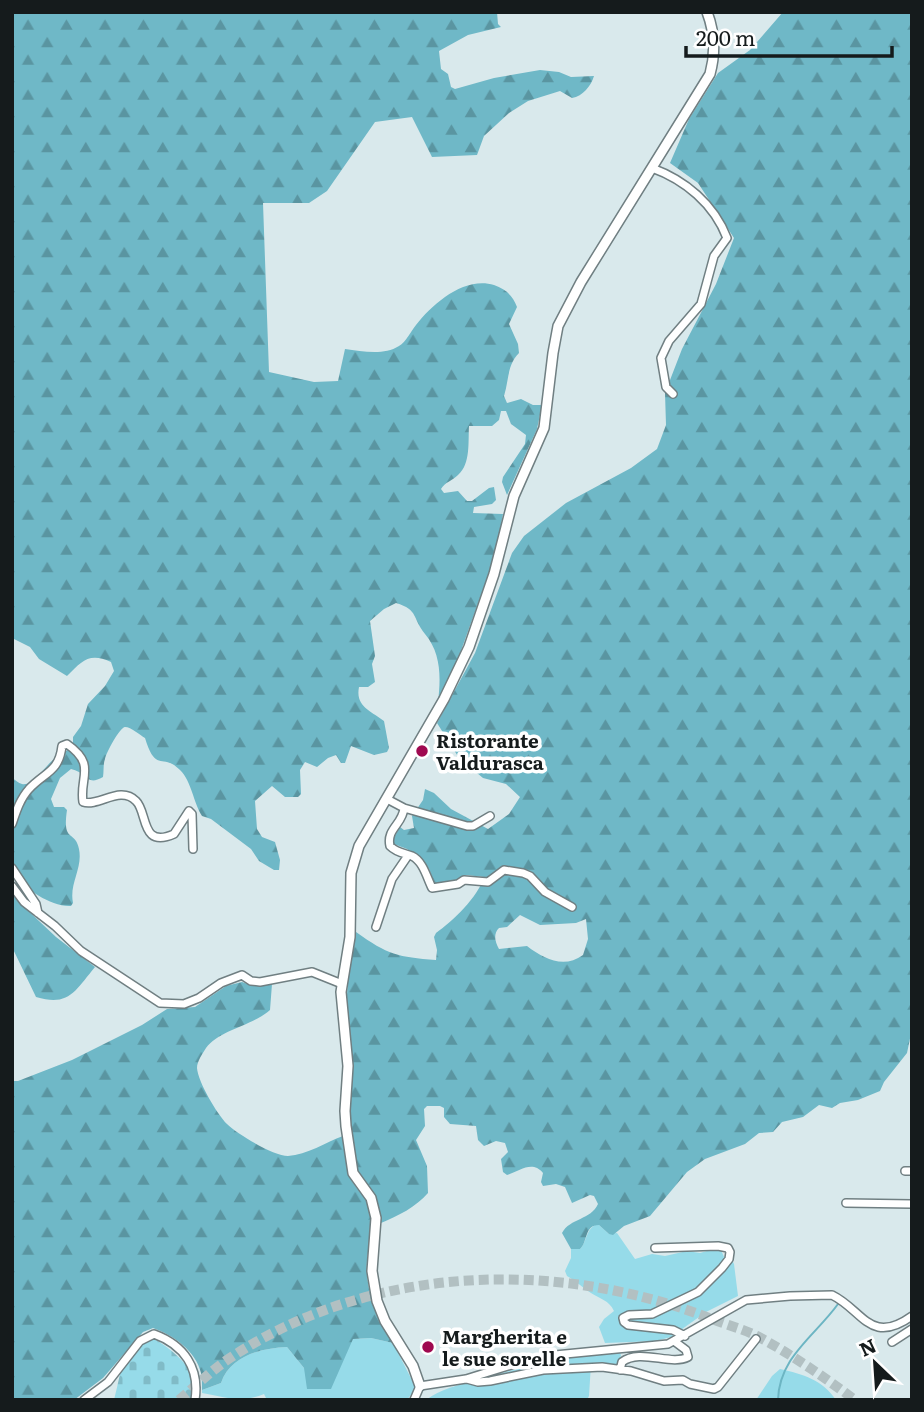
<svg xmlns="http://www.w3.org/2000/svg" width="924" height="1412" font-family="Literata,serif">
<defs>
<pattern id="forest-firs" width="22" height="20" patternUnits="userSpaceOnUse" patternTransform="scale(1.75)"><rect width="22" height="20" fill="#6fb8c7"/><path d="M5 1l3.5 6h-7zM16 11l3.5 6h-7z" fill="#5a95a1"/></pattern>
<pattern id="cemetery-stones" width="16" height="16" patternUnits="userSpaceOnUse" patternTransform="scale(1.75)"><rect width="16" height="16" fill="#96dbe9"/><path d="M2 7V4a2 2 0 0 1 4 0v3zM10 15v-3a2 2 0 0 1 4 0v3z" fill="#80bbc7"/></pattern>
</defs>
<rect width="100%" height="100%" fill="#d9e9ec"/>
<path fill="#96dbe9" d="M 595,1225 L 599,1225 L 609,1234 L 617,1233 L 635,1259 L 652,1254 L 665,1256 L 687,1251 L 700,1253 L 717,1248 L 721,1250 L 724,1257 L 732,1260 L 734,1264 L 738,1296 L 706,1312 L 671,1337 L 656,1341 L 605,1343 L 599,1327 L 604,1319 L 614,1311 C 609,1300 600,1299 591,1293 C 583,1288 576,1281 567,1276 L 565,1271 L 571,1258 L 571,1249 L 580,1249 C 587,1242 585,1231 595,1225 Z
M 371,1338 L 393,1343 L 416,1388 L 407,1400 L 267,1400 L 264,1394 C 240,1404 226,1397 202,1393 L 202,1390 L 221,1383 C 230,1356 261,1348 287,1347 L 304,1368 L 353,1339 Z
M 620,1351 L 621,1356 L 616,1365 L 591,1364 L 589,1396 L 587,1400 L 426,1400 C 440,1389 459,1385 476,1380 C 524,1366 571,1356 620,1351 Z
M 780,1369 C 803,1374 823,1380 836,1400 L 756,1400 L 772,1376 Z"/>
<path fill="url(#forest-firs)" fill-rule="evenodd" d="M 12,12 L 497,12 L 498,24 L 501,27 L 468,35 L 439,51 L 441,69 L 448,74 L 451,87 L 455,89 L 494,78 L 540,70 L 559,72 L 571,77 L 594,76 C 591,86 583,96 572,98 L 560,91 L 528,101 L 509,113 L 484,136 L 477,155 L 432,157 L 412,117 L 375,122 L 327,191 L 309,203 L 263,203 L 269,372 L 314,382 L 338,381 L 345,349 C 362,351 383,356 399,346 C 406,342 411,331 416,325 C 433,303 465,276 494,285 C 506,289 513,296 517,307 L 509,324 L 518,344 L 519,353 C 507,365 509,380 504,396 L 507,403 L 521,399 L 533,405 L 542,405 L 537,429 L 507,495 L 502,482 L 503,477 L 525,444 L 526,435 L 511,424 L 506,411 L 501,411 L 499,420 L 492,426 L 469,426 C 468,441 471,464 458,475 C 452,481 445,482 441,489 L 444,493 L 458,491 L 467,501 L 472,501 L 489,488 L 494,487 L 496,500 L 492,504 L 474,507 L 473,513 L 503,514 L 495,556 L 458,659 L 438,702 C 441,677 441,653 425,634 C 412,618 419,610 396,603 L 384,609 L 370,621 L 375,656 L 372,664 L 375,682 L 368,687 L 359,687 C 355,707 372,711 384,721 L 389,748 L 387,752 L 374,755 L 351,746 L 345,763 L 341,763 L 336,755 L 328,758 L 317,767 L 305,762 L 300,770 L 301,794 L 298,797 L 285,797 L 272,786 L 255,801 L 257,829 L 262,837 L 275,842 L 280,860 L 279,870 L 274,870 L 259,861 L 251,849 L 211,819 L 202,816 C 193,802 192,782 180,770 C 162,752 156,774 145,738 C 140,735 131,727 125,727 C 120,727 106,753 105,759 C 103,764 104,771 103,777 C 86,787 87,772 71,769 L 60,778 L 51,799 L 54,807 L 64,807 L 67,810 C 62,844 75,829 79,849 C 83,869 69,883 73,903 L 71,906 C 50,907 28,889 12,876 L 12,778 C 16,780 18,783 22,784 C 32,787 46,765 54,759 C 60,754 66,752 73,746 L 73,737 L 81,726 L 88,704 L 105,686 L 114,671 L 111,662 C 89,652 82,661 67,676 L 39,659 L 30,647 L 12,638 Z
M 783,12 L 912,12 L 912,1029 L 907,1053 L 884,1082 L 880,1091 L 858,1100 L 840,1103 L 832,1108 L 819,1105 L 803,1117 L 782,1122 L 773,1132 L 759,1133 L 745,1144 L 705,1159 L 687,1172 L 650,1216 L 624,1226 L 613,1235 L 609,1234 L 599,1225 C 584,1225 588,1242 580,1249 L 571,1249 L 562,1233 C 570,1218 591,1220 598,1204 L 594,1196 L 590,1195 L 572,1203 L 565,1187 L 556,1184 L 543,1186 L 541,1182 L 543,1173 C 532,1160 520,1171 507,1175 L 503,1172 L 501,1159 L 508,1152 L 505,1143 L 496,1141 L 484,1146 L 478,1140 L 476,1126 L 450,1124 L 444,1117 L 444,1108 L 440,1106 L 427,1106 L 424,1109 L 425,1126 L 416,1140 L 427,1166 L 428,1193 C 416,1207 398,1216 381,1223 L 376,1197 L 357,1170 L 350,1117 L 346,1007 L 348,981 L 356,932 C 388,955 398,957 436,960 L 437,950 L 434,937 L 436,933 C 453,921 478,897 484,877 L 466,875 L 457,880 L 435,884 L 429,869 L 421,859 L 407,849 L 394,844 L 394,837 L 400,827 L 404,830 L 414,828 L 412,816 L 423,800 L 425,789 L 434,793 L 451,809 L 488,829 L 509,814 L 520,797 L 506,784 L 483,778 L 459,758 L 437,723 L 475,653 L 512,553 L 524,536 L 566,503 L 631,468 L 657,449 L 666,425 L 665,393 L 682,349 L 716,284 L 734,238 L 698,183 L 670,163 L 689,119 L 718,73 L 750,50 ZM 520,915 L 540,925 L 576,923 L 586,919 L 588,939 L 583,955 C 564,969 544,959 527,946 L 499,949 C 495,942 493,934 499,928 L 507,927 Z
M 12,891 L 21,904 L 56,937 L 95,967 C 75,991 69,1007 36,997 L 12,947 Z
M 242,982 L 253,986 L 272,984 L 270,1010 C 252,1026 219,1030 206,1048 C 203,1053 197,1061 197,1068 C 198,1082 217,1114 227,1124 C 237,1134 274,1156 288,1156 C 307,1155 326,1142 343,1136 C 345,1148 345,1162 349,1174 C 353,1188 368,1196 370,1211 C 374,1228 369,1244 367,1260 C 365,1292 377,1317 393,1343 L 371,1338 L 353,1339 L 331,1389 L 307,1389 L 304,1368 L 287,1347 C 261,1348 230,1356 221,1383 L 202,1390 C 202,1385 202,1378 201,1373 C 196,1351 173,1335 153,1328 L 143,1332 L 103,1378 L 74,1400 L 12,1400 L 12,1081 L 18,1081 L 72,1060 L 142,1025 L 167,1009 L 195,1007 L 226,986 Z"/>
<path fill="url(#cemetery-stones)" d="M 153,1338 C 173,1350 187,1363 199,1383 L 193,1400 L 114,1400 C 123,1367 119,1353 153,1338 Z"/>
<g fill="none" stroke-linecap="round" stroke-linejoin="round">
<path stroke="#6cb5c3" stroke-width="2" d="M 778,1400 C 779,1357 815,1336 838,1304"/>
<path stroke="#b2c0c2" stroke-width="10" stroke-dasharray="10 5" stroke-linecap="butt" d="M 179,1400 C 197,1385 214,1368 233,1356 C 374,1264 558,1259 712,1319 C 727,1325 743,1329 757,1336 C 791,1354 824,1377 855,1400"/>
<defs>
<path id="minor" d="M 652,168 C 685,180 714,204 727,238 L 714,256 L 701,304 L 669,341 L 661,358 L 666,387 L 673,394
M 387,799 L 404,808 C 403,824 386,829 390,846 C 397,853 404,853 412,856 C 423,861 427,878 432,888 L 458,884 L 464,880 L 488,882 L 504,870 L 523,873 L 530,876 L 545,892 L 572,907
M 404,808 L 467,826 L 473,826 L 490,816
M 12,824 C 16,812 20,799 29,789 C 45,772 59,772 62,746 L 67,744 C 97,765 79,777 83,802 C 99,807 120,785 136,801 C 148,812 140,849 174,834 L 189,811 L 192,814 L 193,849
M 12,868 L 36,904 L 38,913
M 12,886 L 24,902 L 55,926 L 81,951 L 160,1003 L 184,1004 L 199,998 L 221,983 L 242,975 L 251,981 L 260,982 L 312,972 L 342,984
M 376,927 L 392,879 L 407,857
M 905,1171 L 912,1171
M 846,1203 L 912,1204
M 655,1248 L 718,1246 L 728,1248 L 730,1252 L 729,1259 L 722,1268 L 698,1292 L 652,1314 L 629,1315 L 623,1318 L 624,1322 L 628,1325 L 673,1330 L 685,1336
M 892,1342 L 912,1329
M 620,1370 L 622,1362 C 640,1348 671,1366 688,1357 L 686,1350 L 674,1341
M 467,1379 L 478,1382 L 490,1381 L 543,1370 L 602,1367 L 631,1371 L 664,1381 L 683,1380 L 690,1384 L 714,1389 L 718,1387 L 756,1339
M 84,1400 L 108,1382 L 140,1341 L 154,1334 C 184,1345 200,1368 195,1400
M 414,1400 L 420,1386 L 466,1379 L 524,1361 L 555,1355 L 668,1344 L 746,1300 L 790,1296 L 832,1295 C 863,1310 870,1346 912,1316"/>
<path id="major" d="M 420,1386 L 413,1366 L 385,1321 L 377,1301 L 372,1271 L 376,1218 L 371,1198 L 353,1173 L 346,1126 L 345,1111 L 348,1066 L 341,992 L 350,937 L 351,873 L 359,846 L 444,699 L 469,647 L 494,574 L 514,496 L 544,428 L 553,353 L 558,326 L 581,282 L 710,74 C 716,52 715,33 707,12"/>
</defs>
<use href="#minor" stroke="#707f82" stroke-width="10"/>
<use href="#major" stroke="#707f82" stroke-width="12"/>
<use href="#minor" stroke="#fff" stroke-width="7"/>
<use href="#major" stroke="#fff" stroke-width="9"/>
</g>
<g fill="#9f0950" stroke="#fff" stroke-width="2.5">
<circle cx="422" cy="751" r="7"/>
<circle cx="428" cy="1347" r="7"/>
</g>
<g text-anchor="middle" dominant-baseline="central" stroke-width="7" stroke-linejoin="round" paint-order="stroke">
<g font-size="19" font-weight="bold" fill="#151b1c" stroke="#fff" text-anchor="start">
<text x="436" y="740">Ristorante<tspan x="436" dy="22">Valdurasca</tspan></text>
<text x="442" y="1336">Margherita e<tspan x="442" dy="22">le sue sorelle</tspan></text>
</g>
</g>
<rect width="924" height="1412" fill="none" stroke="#151b1c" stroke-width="28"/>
<g transform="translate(875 1363) rotate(335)" stroke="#ffffff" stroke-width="5" paint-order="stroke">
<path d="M0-5L12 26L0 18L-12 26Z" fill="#151b1c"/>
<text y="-10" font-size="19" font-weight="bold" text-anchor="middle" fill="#151b1c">N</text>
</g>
<path d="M686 46v10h206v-10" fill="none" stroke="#151b1c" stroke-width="3.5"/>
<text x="696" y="46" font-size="21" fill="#151b1c" stroke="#ffffff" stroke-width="5" paint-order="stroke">200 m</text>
</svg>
